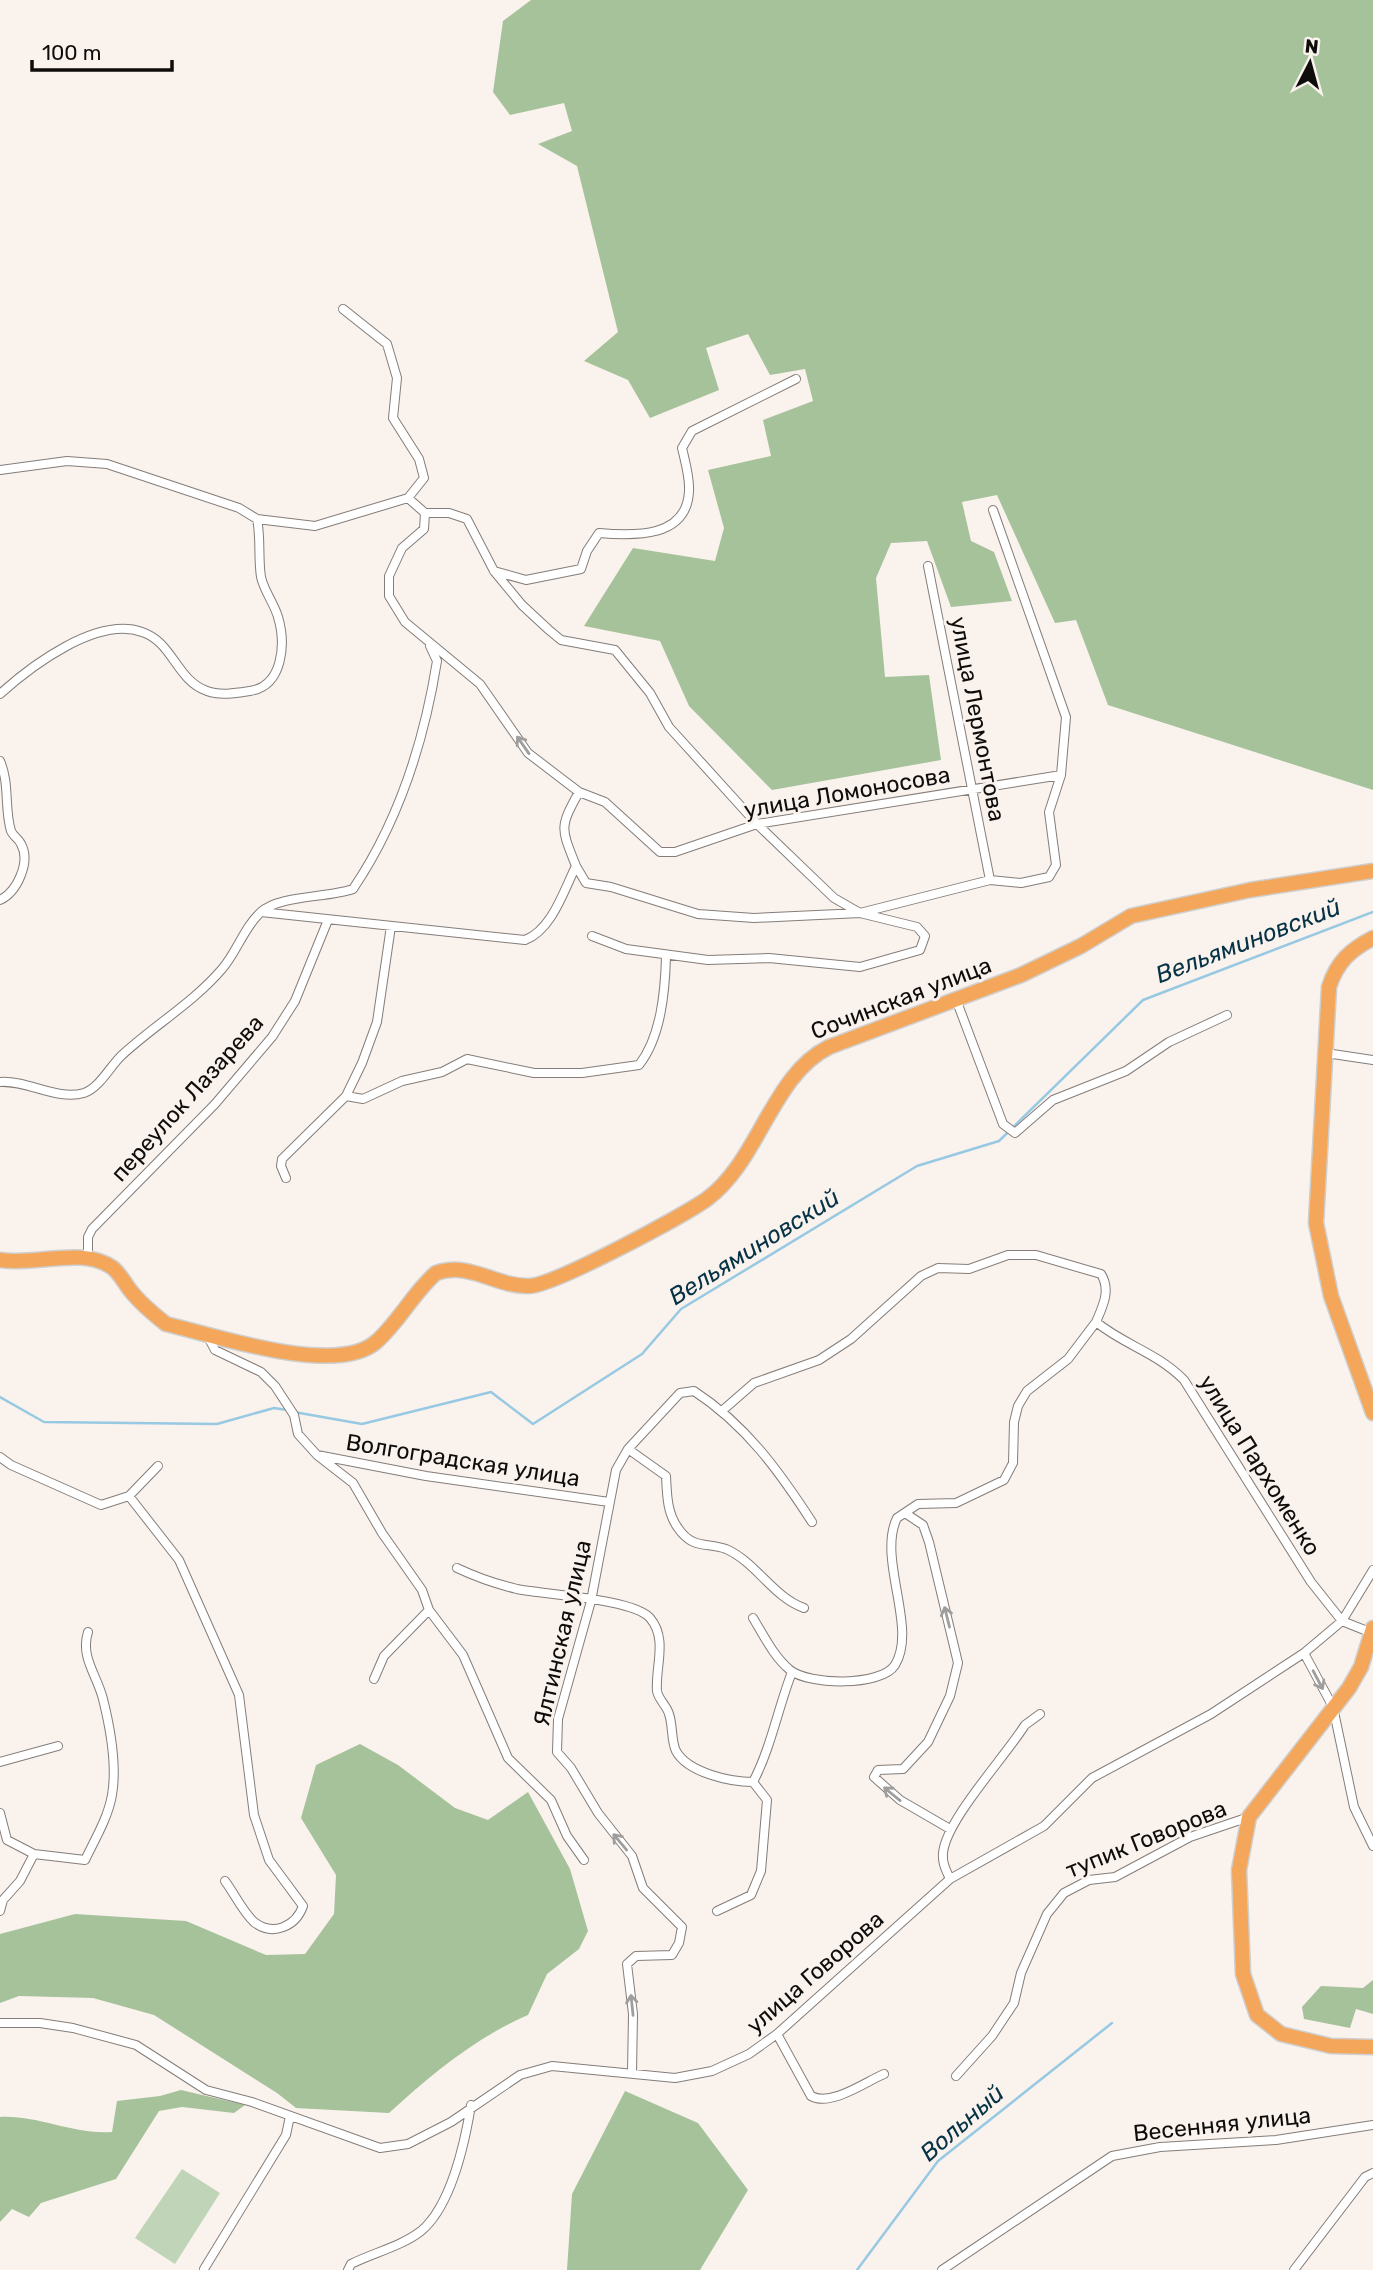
<svg xmlns="http://www.w3.org/2000/svg" width="1373" height="2270" font-family="Rubik,sans-serif">
<rect width="100%" height="100%" fill="#faf2ed"/>
<path fill="#c0d5b8" d="M 182,2169 L 220,2193 L 175,2264 L 135,2238 Z"/>
<path fill="#a6c29a" d="M 531,0 L 1373,0 L 1373,790 L 1108,705 L 1076,620 L 1055,623 L 997,495 L 962,502 L 971,541 L 994,552 L 1012,601 L 951,607 L 927,541 L 891,543 L 876,578 L 885,677 L 929,675 L 941,760 L 772,790 L 689,706 L 660,641 L 584,626 L 633,548 L 715,561 L 724,528 L 708,470 L 771,456 L 763,420 L 813,401 L 805,369 L 770,375 L 748,334 L 706,348 L 719,390 L 650,418 L 628,380 L 584,361 L 618,332 L 577,166 L 538,144 L 572,131 L 564,103 L 510,115 L 493,92 L 503,21 Z
M 360,1744 L 398,1765 L 455,1808 L 488,1820 L 528,1792 L 570,1869 L 588,1931 L 579,1949 L 547,1974 L 528,2015 C 475,2038 432,2074 389,2113 L 296,2108 L 277,2093 L 154,2015 L 93,1998 L 19,1996 L 0,2003 L 0,1934 L 75,1914 L 186,1921 L 266,1955 L 305,1954 L 334,1914 L 336,1875 L 301,1818 L 316,1765 Z
M 1373,1980 L 1373,2014 L 1356,2009 L 1350,2028 L 1304,2019 L 1302,2007 L 1321,1986 L 1363,1988 Z
M 181,2090 L 245,2105 L 234,2113 L 182,2107 L 159,2111 L 116,2179 L 41,2203 L 29,2217 L 12,2209 L 0,2222 L 0,2117 C 39,2115 73,2135 112,2132 L 117,2101 L 160,2096 Z
M 625,2091 L 698,2123 L 748,2190 L 700,2270 L 567,2270 L 572,2194 Z"/>
<g fill="none" stroke-linecap="round" stroke-linejoin="round">
<path stroke="#97c9e3" stroke-width="2.5" d="M 0,1397 L 44,1422 L 217,1424 L 274,1408 L 287,1410
M 294,1412 L 362,1424 L 491,1392 L 533,1424 L 642,1354 L 681,1309 L 917,1166 L 999,1141 L 1143,1000 L 1373,912
M 857,2270 L 938,2161 L 1112,2023"/>
<defs>
<path id="street" d="M 0,470 L 67,461 L 107,464 L 239,508 L 257,519 L 315,526 L 408,498 L 424,478 L 419,459 L 393,418 L 397,378 L 387,344 L 343,309
M 408,498 L 425,513 L 424,529 L 402,548 L 389,576 L 389,596 L 405,622 L 480,684 L 528,753 L 579,792 L 605,802 L 660,852 L 675,852 L 757,824 L 1061,775
M 425,513 L 449,513 L 467,519 L 494,571 L 522,605 L 549,630 L 561,640 L 615,650 L 650,693 L 669,727 L 757,824 L 834,898 L 860,913 L 917,927 L 925,936 L 920,950 L 860,967 L 769,958 L 708,960 L 626,949 L 592,936
M 928,566 L 990,880
M 494,571 L 526,580 L 581,569 L 587,551 L 599,533 C 635,536 687,538 689,491 C 690,478 685,461 682,448 L 692,431 L 796,379
M 0,694 C 31,666 97,616 142,632 C 173,642 176,680 207,691 C 220,696 237,693 250,691 C 283,686 286,644 278,617 C 274,603 264,591 261,577 C 258,558 261,538 257,519
M 0,761 C 10,784 4,808 11,831 C 13,836 19,839 21,844 C 31,862 17,892 0,900
M 576,866 C 561,828 559,828 579,792
M 261,912 L 525,940 C 552,930 564,890 576,866 L 586,883 L 611,887 L 698,914 L 754,918 L 860,913 L 990,880 L 1021,883 L 1049,877 L 1056,865 L 1049,812 L 1061,775 L 1066,717 L 993,510
M 957,1002 L 1003,1124 L 1015,1133 L 1053,1100 L 1126,1071 L 1169,1042 L 1227,1015
M 1326,1053 L 1373,1060
M 0,1082 C 28,1080 57,1101 84,1093 C 99,1088 109,1068 121,1056 C 153,1026 193,1003 222,969 C 237,952 244,927 261,912 C 279,895 328,898 353,889 C 399,821 424,742 437,661 L 430,646
M 346,1096 L 363,1099 L 402,1081 L 442,1072 L 467,1059 L 534,1073 L 582,1073 L 639,1065 C 661,1037 665,992 666,957
M 286,1178 L 281,1166 L 282,1159 L 346,1096 L 362,1063 L 377,1022 L 391,926
M 88,1258 L 88,1237 L 92,1229 L 215,1104 L 272,1037 L 295,1001 L 328,920
M 207,1335 L 215,1350 L 261,1372 L 275,1386 L 294,1415 L 298,1434 L 317,1455 L 426,1476 L 609,1502
M 723,1410 L 754,1383 L 819,1360 L 851,1339 L 921,1276 L 938,1268 L 969,1269 L 1008,1255 L 1036,1255 L 1101,1274 C 1111,1290 1103,1306 1096,1322 C 1126,1346 1156,1352 1184,1380 L 1311,1582 L 1342,1621 L 1372,1633
M 628,1449 L 666,1476 C 667,1495 667,1513 678,1528 C 693,1550 707,1542 726,1549 C 756,1562 773,1597 804,1608
M 317,1455 L 353,1483 L 382,1533 L 422,1590 L 429,1610 L 463,1655 L 508,1758 L 551,1800 L 567,1836 L 584,1860
M 0,1457 L 11,1465 L 101,1505 L 129,1496 L 158,1466
M 129,1496 L 179,1560 L 239,1695 L 254,1815 L 269,1860 L 303,1906 C 296,1926 273,1937 254,1922 C 243,1912 234,1893 225,1881
M 905,1513 L 923,1525 L 929,1542 L 958,1663 L 950,1696 L 928,1742 L 903,1769 L 878,1770 L 874,1777 L 900,1800 L 950,1829
M 457,1568 C 476,1577 496,1584 517,1589 C 548,1595 634,1599 650,1618 C 668,1639 655,1667 657,1691 C 658,1699 667,1706 669,1714 C 673,1725 671,1741 676,1751 C 688,1773 731,1782 753,1782 C 771,1748 778,1708 792,1672
M 753,1618 C 764,1636 774,1657 790,1670 C 808,1685 881,1687 895,1665 C 918,1628 877,1559 897,1518 L 918,1504 L 956,1503 L 1004,1480 L 1013,1463 L 1014,1422 L 1018,1406 L 1027,1391 L 1068,1359 L 1096,1322
M 1304,1653 L 1333,1707 L 1354,1807 L 1373,1846
M 374,1679 L 384,1656 L 429,1610
M 0,1762 L 58,1746
M 0,1813 L 7,1840 L 34,1854 L 85,1860 C 95,1839 108,1818 112,1795 C 117,1766 110,1727 103,1699 C 97,1675 80,1657 88,1632
M 950,1879 C 946,1870 942,1863 943,1853 C 946,1820 1005,1757 1025,1725 L 1040,1714
M 0,1911 L 3,1900 L 20,1881 L 34,1854
M 717,1911 L 751,1895 L 761,1871 L 767,1800 L 753,1782
M 0,2023 L 40,2023 L 73,2028 L 136,2045 L 206,2090 L 252,2102 L 380,2148 L 408,2144 L 451,2122 L 520,2075 L 552,2066 L 675,2078 L 712,2071 L 749,2054 L 777,2034 L 950,1879 L 1044,1826 L 1092,1778 L 1211,1714 L 1304,1653 L 1342,1621 L 1373,1570
M 777,2034 L 811,2096 C 831,2107 865,2082 884,2074
M 632,2073 L 633,2014 L 627,1964 L 636,1956 L 672,1955 L 679,1943 L 682,1927 L 643,1888 L 632,1856 L 598,1813 L 571,1768 L 557,1752 L 558,1719 L 591,1601 L 616,1470 L 628,1449 L 680,1393 L 694,1391 C 746,1425 779,1471 812,1522
M 956,2076 L 992,2036 L 1014,2003 L 1021,1973 L 1047,1914 L 1064,1893 L 1089,1880 L 1115,1877 L 1190,1837 L 1249,1817
M 204,2269 L 286,2135 L 290,2116
M 348,2270 L 351,2264 C 373,2253 402,2246 421,2231 C 451,2206 465,2142 471,2105
M 942,2270 L 1112,2156 L 1160,2147 L 1276,2140 L 1373,2125
M 1294,2270 L 1365,2177 L 1373,2173"/>
<path id="highway" d="M 1373,938 C 1350,950 1337,962 1329,987 L 1316,1223 L 1331,1296 L 1373,1413
M 0,1260 C 36,1266 83,1246 113,1268 C 120,1274 124,1282 130,1290 C 140,1303 152,1313 166,1324 C 213,1335 336,1377 376,1342 C 399,1322 413,1293 436,1273 C 470,1261 496,1287 529,1286 C 553,1286 683,1216 707,1199 C 759,1161 772,1075 829,1047 L 1021,975 L 1081,946 L 1131,916 L 1250,890 L 1373,871
M 1373,1628 L 1361,1667 L 1349,1688 L 1249,1817 L 1239,1870 L 1243,1974 L 1257,2015 L 1281,2034 L 1331,2046 L 1373,2047"/>
</defs>
<use href="#street" stroke="#847d79" stroke-width="10"/>
<use href="#highway" stroke="#cfcfce" stroke-width="17"/>
<use href="#street" stroke="#fff" stroke-width="8"/>
<use href="#highway" stroke="#f4a65b" stroke-width="14"/>
</g>
<defs><path id="oneway-shaft" d="M-6 0H5M1.5-3L5.5 0L1.5 3" fill="none" stroke-width="1.6" stroke-linecap="round" stroke-linejoin="round" transform="scale(1.75)"/></defs>
<g stroke="#9f9e9d">
<use href="#oneway-shaft" transform="translate(523 745) rotate(-125)"/>
<use href="#oneway-shaft" transform="translate(947 1617) rotate(-104)"/>
<use href="#oneway-shaft" transform="translate(1318 1680) rotate(62)"/>
<use href="#oneway-shaft" transform="translate(892 1794) rotate(-141)"/>
<use href="#oneway-shaft" transform="translate(620 1842) rotate(-130)"/>
<use href="#oneway-shaft" transform="translate(632 2005) rotate(-96)"/>
</g>
<g text-anchor="middle" dominant-baseline="central" stroke-width="6" stroke-linejoin="round" paint-order="stroke">
<g font-size="23" fill="#0f0d0b" stroke="#faf2ed">
<text transform="translate(978 719) rotate(79)">улица Лермонтова</text>
<text transform="translate(847 792) rotate(-10)">улица Ломоносова</text>
<text transform="translate(901 998) rotate(-21)">Сочинская улица</text>
<text transform="translate(187 1098) rotate(-48)">переулок Лазарева</text>
<text transform="translate(463 1460) rotate(9)">Волгоградская улица</text>
<text transform="translate(1260 1465) rotate(58)">улица Пархоменко</text>
<text transform="translate(562 1633) rotate(-77)">Ялтинская улица</text>
<text transform="translate(1146 1839) rotate(-22)">тупик Говорова</text>
<text transform="translate(815 1972) rotate(-41)">улица Говорова</text>
<text transform="translate(1222 2124) rotate(-6)">Весенняя улица</text>
</g>
<g font-size="24" font-style="italic" fill="#063245" stroke="#faf2ed">
<text transform="translate(1248 941) rotate(-21)">Вельяминовский</text>
<text transform="translate(754 1247) rotate(-32)">Вельяминовский</text>
<text transform="translate(962 2123) rotate(-41)">Вольный</text>
</g>
</g>
<g transform="translate(1310 63) rotate(6)" stroke="#faf2ed" stroke-width="5" paint-order="stroke">
<path d="M0-5L12 26L0 18L-12 26Z" fill="#0f0d0b"/>
<text y="-10" font-size="19" font-weight="bold" text-anchor="middle" fill="#0f0d0b">N</text>
</g>
<path d="M32 60v10h140v-10" fill="none" stroke="#0f0d0b" stroke-width="3.5"/>
<text x="42" y="60" font-size="21" fill="#0f0d0b" stroke="#faf2ed" stroke-width="5" paint-order="stroke">100 m</text>
</svg>
